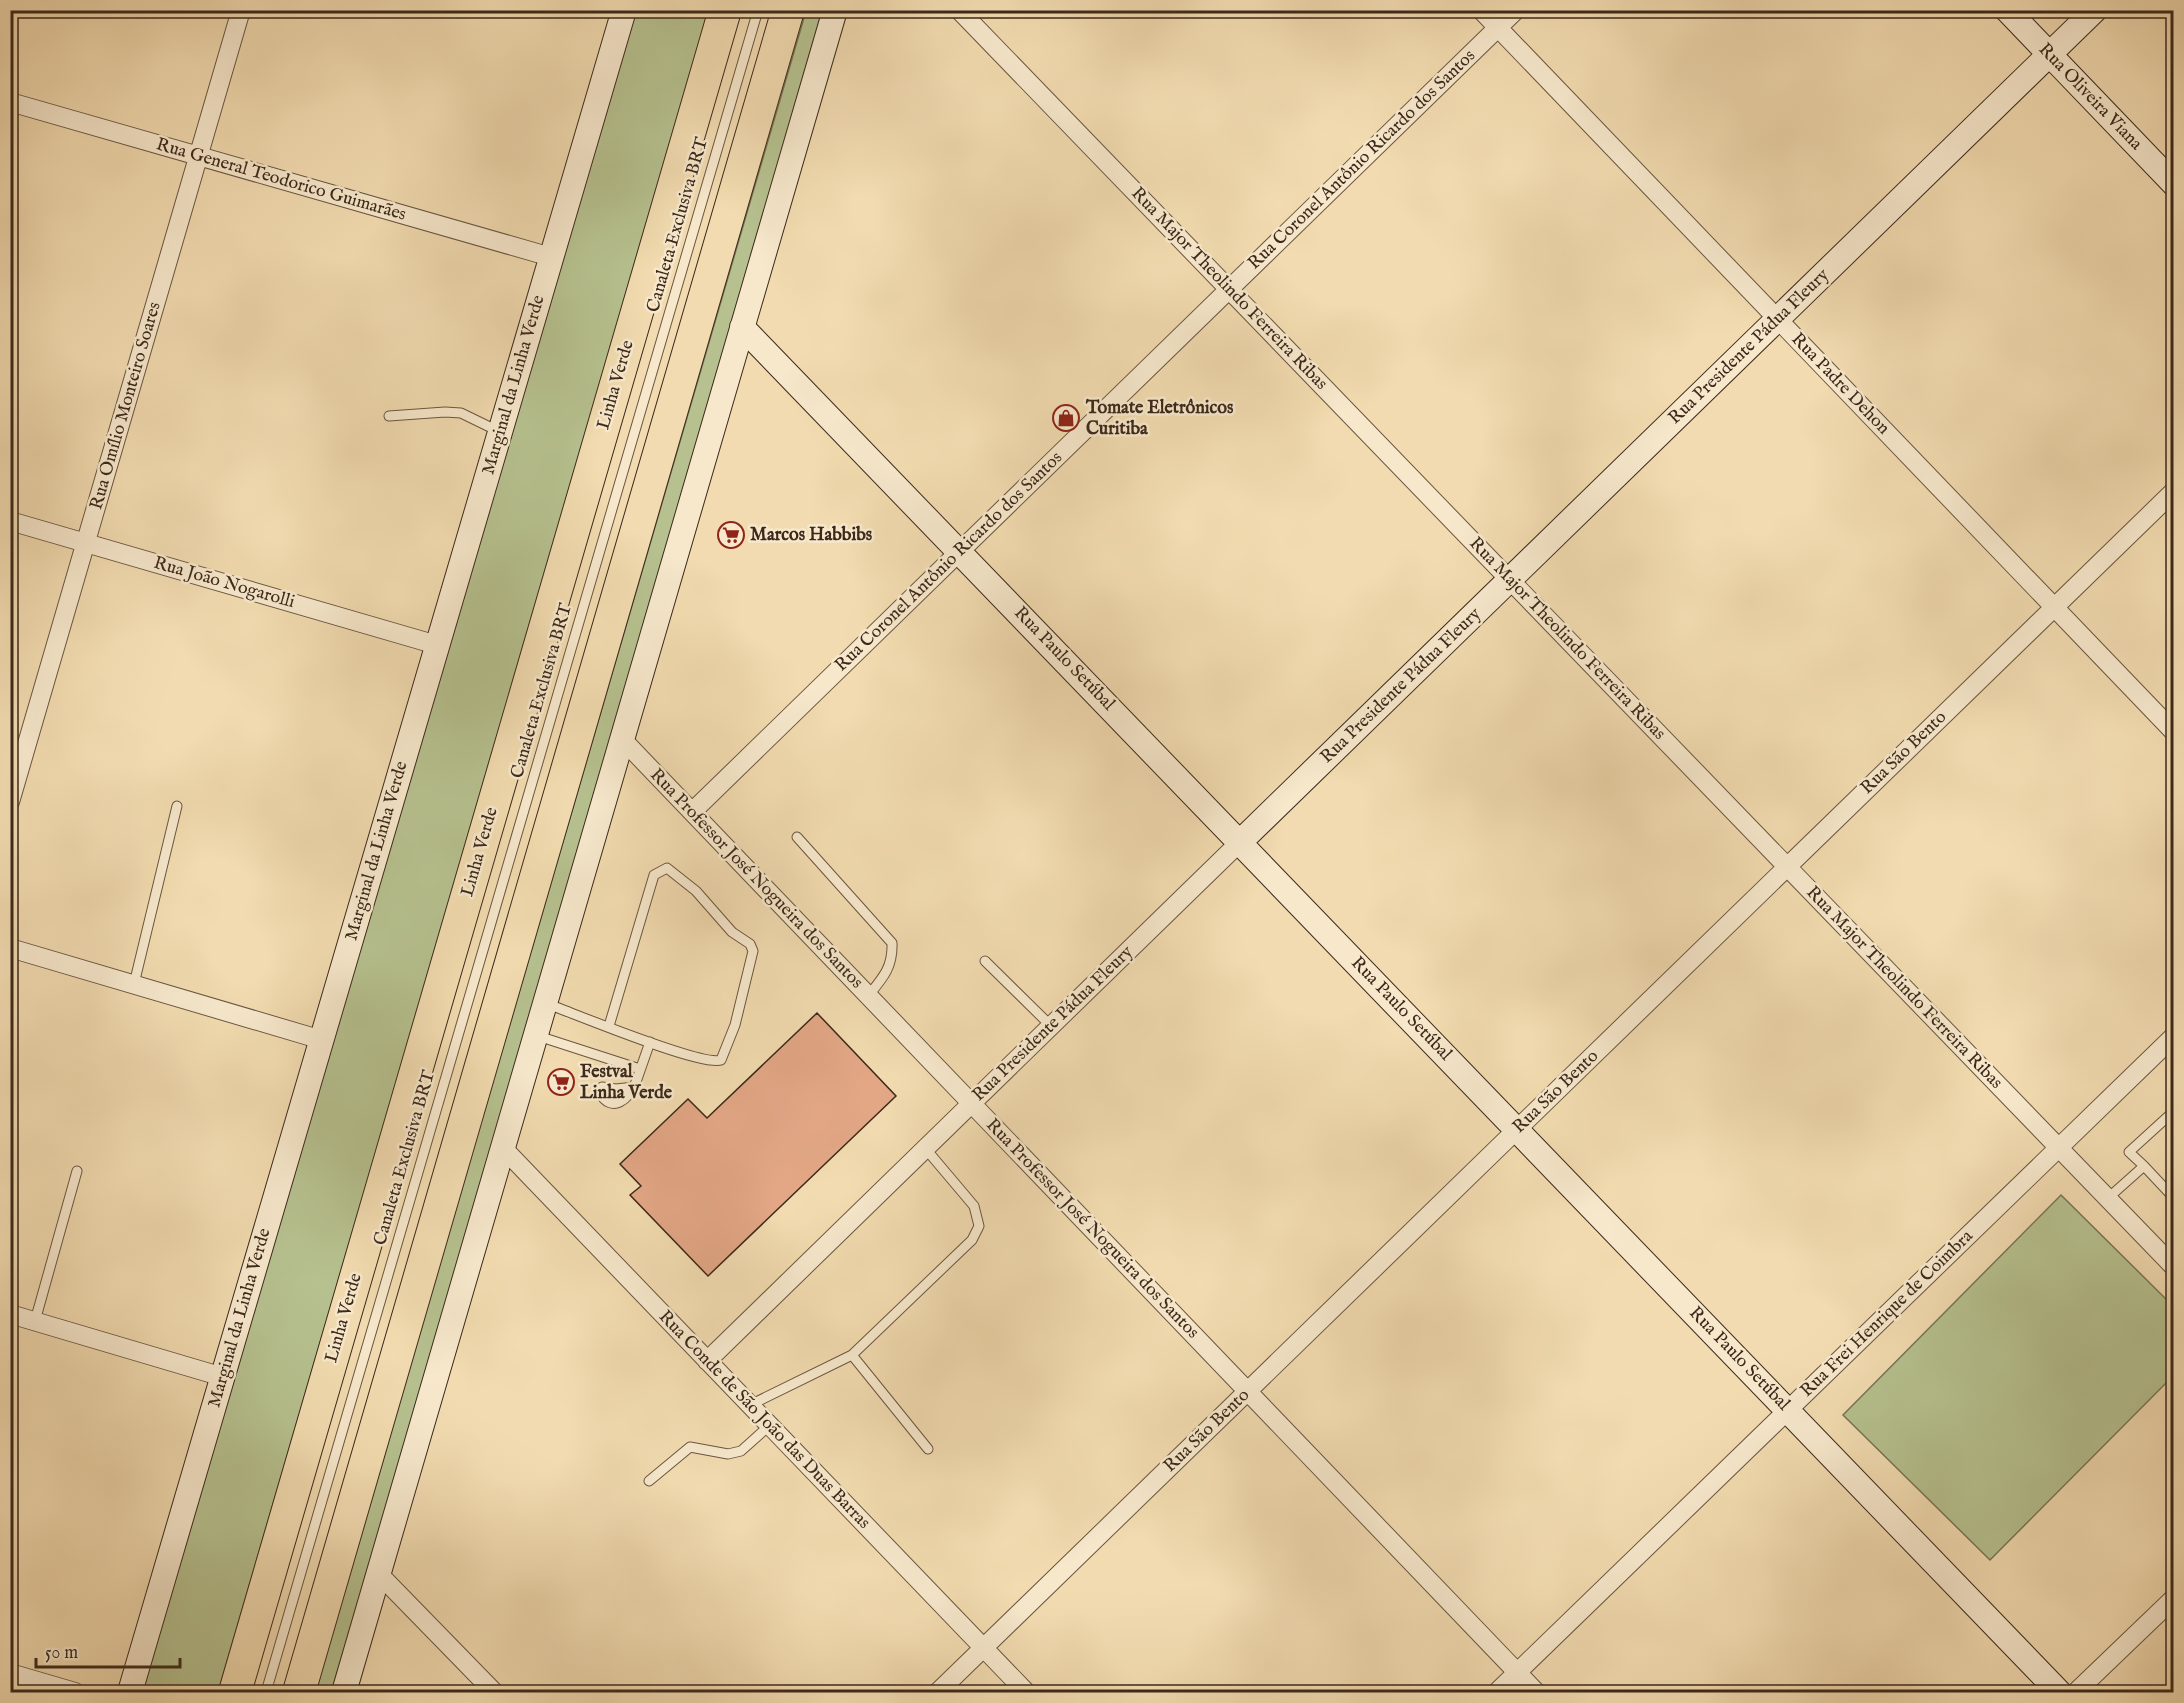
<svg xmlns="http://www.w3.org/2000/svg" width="2184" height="1703" font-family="'IM FELL English',serif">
<rect width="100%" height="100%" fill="#f2dbb0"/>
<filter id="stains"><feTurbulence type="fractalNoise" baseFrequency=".00333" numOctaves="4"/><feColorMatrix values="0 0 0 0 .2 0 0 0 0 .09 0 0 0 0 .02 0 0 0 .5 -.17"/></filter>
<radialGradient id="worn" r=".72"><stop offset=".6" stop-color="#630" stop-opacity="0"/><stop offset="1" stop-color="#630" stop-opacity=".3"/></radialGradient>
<path fill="#b6c18f" stroke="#797555" stroke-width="1.5" d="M 628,11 L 710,11 L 218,1692 L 142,1692 Z
M 806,11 L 824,11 L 334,1692 L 314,1692 Z
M 2061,1195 L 2173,1306 L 2173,1376 L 1990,1560 L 1843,1415 Z"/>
<path fill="#e3a786" stroke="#3c291b" stroke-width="1.5" d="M 817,1013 L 896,1096 L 708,1276 L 630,1195 L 641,1186 L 620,1164 L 688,1099 L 707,1118 Z"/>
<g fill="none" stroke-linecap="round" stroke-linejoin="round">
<defs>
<path id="lane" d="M 389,416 L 445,412 L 461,413 L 498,431
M 797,837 L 892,943 C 893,967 883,978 868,996
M 985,961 L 1051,1026
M 134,984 L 177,806
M 545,1003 C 573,1013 702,1067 721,1060 L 735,1025 L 753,951 L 750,944 L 732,932 L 696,891 L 667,868 L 654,875 L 609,1026
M 538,1036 L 640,1069
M 634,1087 L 616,1089 L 602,1087 L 599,1092 C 612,1115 629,1099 636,1082 L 650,1042
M 2144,1166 L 2129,1152 L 2174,1111
M 2107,1199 L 2144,1166 L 2174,1198
M 35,1321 L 77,1171
M 852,1355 L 928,1449
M 750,1405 L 852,1355 L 972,1240 L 979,1226 L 974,1206 L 925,1148
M 649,1481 L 690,1447 L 728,1454 L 741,1451 L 770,1425
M 266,1692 L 758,10"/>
<path id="street" d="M 959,10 L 2174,1267
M 1481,10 L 2174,732
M 10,102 L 551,257
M 10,521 L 437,645
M 623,740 L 1536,1692
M 10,802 L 241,10
M 692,812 L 1516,10
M 10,948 L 322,1040
M 503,1148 L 1026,1692
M 10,1314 L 223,1377
M 707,1361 L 1240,842
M 378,1573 L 494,1692
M 10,1673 L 75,1692
M 938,1692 L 2174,491
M 1497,1692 L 2174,1036
M 2076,1692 L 2174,1598"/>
<path id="secondary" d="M 2007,10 L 2174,184
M 742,327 L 2059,1692
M 1240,842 L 2095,10
M 130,1692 L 624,10
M 344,1692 L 835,10"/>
<path id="highway" d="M 235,1692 L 725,10
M 299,1692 L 788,10"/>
</defs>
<use href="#lane" stroke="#6a5640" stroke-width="11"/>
<use href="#street" stroke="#6a5640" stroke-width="20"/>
<use href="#secondary" stroke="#3c291b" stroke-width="26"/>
<use href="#highway" stroke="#3c291b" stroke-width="34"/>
<use href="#lane" stroke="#f7e8cc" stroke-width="9"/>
<use href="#street" stroke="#f7e8cc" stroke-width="18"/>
<use href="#secondary" stroke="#f7e8cc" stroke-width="24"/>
<use href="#highway" stroke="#f2dbb0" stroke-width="32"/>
</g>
<defs>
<symbol id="shop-ring" viewBox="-11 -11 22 22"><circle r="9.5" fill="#f7e8cc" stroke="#8f2418" stroke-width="1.5"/><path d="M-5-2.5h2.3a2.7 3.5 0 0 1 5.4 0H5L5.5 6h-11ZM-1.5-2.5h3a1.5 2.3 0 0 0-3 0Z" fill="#8f2418"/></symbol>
<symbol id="supermarket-ring" viewBox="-11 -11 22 22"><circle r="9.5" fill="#f7e8cc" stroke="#8f2418" stroke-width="1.5"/><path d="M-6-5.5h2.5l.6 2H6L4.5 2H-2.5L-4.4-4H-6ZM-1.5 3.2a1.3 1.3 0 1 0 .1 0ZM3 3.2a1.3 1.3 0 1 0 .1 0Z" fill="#8f2418"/></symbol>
</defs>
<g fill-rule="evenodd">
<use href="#shop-ring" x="1051" y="403" width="30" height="30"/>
<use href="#supermarket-ring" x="716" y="520" width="30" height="30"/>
<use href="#supermarket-ring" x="546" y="1067" width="30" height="30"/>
</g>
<g text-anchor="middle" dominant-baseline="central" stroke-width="5" stroke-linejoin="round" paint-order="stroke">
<g font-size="18" fill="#3c291b" stroke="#f7e8cc">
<text transform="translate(2090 97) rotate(46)">Rua Oliveira Viana</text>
<text transform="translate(1362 160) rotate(-44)">Rua Coronel Antônio Ricardo dos Santos</text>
<text transform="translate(281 180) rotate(16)">Rua General Teodorico Guimarães</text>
<text transform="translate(678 225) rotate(-74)">Canaleta Exclusiva BRT</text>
<text transform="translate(1229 289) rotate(46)">Rua Major Theolindo Ferreira Ribas</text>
<text transform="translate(1749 347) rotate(-44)">Rua Presidente Pádua Fleury</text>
<text transform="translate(1840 384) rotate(46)">Rua Padre Dehon</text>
<text transform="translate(514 385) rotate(-74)">Marginal da Linha Verde</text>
<text transform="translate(616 385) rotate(-74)">Linha Verde</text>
<text transform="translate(126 406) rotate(-74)">Rua Omílio Monteiro Soares</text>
<text transform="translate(949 562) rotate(-44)">Rua Coronel Antônio Ricardo dos Santos</text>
<text transform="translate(224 583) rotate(16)">Rua João Nogarolli</text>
<text transform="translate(1567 639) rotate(46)">Rua Major Theolindo Ferreira Ribas</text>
<text transform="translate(1064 659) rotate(46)">Rua Paulo Setúbal</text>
<text transform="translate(1401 686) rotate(-44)">Rua Presidente Pádua Fleury</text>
<text transform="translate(542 691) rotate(-74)">Canaleta Exclusiva BRT</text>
<text transform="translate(1904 753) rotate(-44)">Rua São Bento</text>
<text transform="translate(377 851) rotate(-74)">Marginal da Linha Verde</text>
<text transform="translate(480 852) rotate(-74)">Linha Verde</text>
<text transform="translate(756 879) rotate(46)">Rua Professor José Nogueira dos Santos</text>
<text transform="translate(1904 988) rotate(46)">Rua Major Theolindo Ferreira Ribas</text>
<text transform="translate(1401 1009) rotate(46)">Rua Paulo Setúbal</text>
<text transform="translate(1053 1024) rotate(-44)">Rua Presidente Pádua Fleury</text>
<text transform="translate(1556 1092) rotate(-44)">Rua São Bento</text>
<text transform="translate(405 1158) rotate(-74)">Canaleta Exclusiva BRT</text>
<text transform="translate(1092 1229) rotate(46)">Rua Professor José Nogueira dos Santos</text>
<text transform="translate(1887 1314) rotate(-44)">Rua Frei Henrique de Coimbra</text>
<text transform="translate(240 1318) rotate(-74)">Marginal da Linha Verde</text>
<text transform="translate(344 1318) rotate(-74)">Linha Verde</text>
<text transform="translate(1739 1359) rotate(46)">Rua Paulo Setúbal</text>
<text transform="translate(764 1420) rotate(46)">Rua Conde de São João das Duas Barras</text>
<text transform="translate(1207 1431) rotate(-44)">Rua São Bento</text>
</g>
<g font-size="18" font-weight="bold" fill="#3c291b" stroke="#f7e8cc" text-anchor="start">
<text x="1086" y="408">Tomate Eletrônicos<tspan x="1086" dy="21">Curitiba</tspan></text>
<text x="750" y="535">Marcos Habbibs</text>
<text x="580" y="1072">Festval<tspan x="580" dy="21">Linha Verde</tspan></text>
</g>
</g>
<rect width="2184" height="1703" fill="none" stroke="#f2dbb0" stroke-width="36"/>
<rect x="12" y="12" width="2160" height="1679" fill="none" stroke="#3c291b" stroke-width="3"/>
<rect x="18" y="18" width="2148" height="1667" fill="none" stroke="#3c291b" stroke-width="1.5"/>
<path d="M36 1658v9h144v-9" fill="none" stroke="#3c291b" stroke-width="3"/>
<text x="45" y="1658" font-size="18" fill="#3c291b" stroke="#f7e8cc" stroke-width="4.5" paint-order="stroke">50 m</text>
<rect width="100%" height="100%" filter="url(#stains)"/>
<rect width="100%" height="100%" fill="url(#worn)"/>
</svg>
